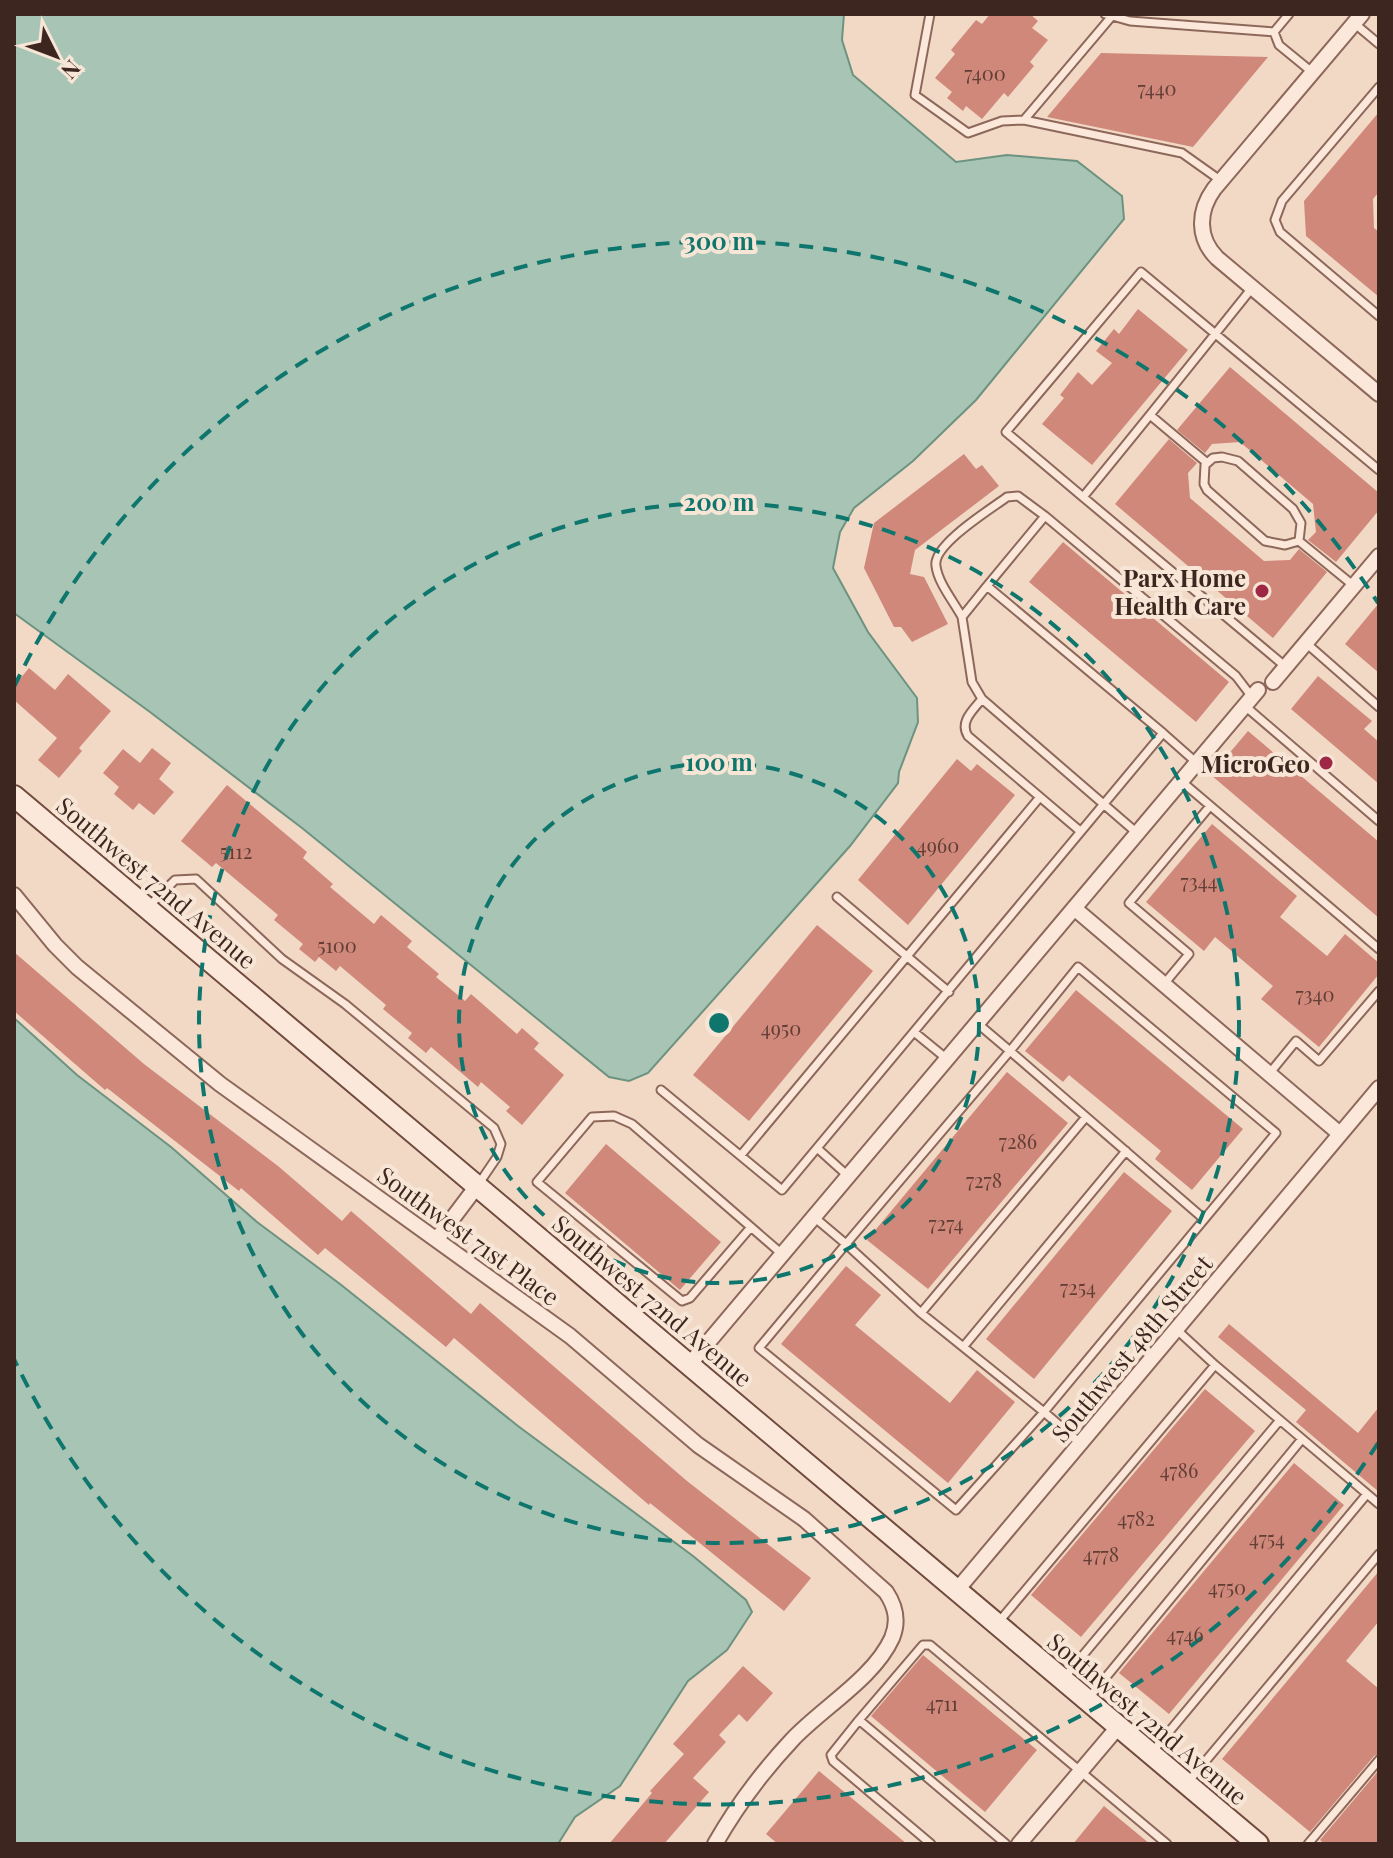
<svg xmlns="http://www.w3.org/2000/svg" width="1393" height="1858" font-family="'Playfair Display',serif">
<rect width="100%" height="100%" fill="#f1d9c6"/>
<path fill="#a7c4b4" stroke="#6d9380" stroke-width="2" d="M 14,14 L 844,14 L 842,40 L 853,75 L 956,162 L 1007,155 L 1077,161 L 1122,196 L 1124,219 L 976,400 L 913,461 L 854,508 L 840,532 L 833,568 L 868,632 L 917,698 L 918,722 L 899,772 L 898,783 L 850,846 L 648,1073 L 629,1081 L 609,1077 L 302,828 L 150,712 L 14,613 Z
M 14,1018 L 77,1075 L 171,1147 L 257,1222 L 340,1284 L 518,1426 L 693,1556 L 746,1600 L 752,1612 L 727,1650 L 688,1681 L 620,1786 L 575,1817 L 558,1844 L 14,1844 Z"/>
<path fill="#d0887a" d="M 990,14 L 1030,14 L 1038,21 L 1032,28 L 1048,40 L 1030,62 L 1034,66 L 1008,97 L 1004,93 L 982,119 L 966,106 L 963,111 L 947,98 L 952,92 L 935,78 L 955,54 L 951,50 L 976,20 L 982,24 Z
M 1101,53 L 1268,57 L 1193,147 L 1047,117 Z
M 1379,112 L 1379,192 L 1373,199 L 1374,228 L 1379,232 L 1379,297 L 1306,236 L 1304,201 Z
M 1138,309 L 1188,350 L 1092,465 L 1042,424 L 1064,398 L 1060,395 L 1078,372 L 1092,385 L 1112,363 L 1096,351 L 1114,329 L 1119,334 Z
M 1230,367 L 1379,493 L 1379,510 L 1336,562 L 1308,540 L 1316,532 L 1313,504 L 1240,442 L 1212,444 L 1205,453 L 1177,430 Z
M 1169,439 L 1197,463 L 1188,473 L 1190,498 L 1264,561 L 1290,560 L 1299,549 L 1327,572 L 1273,638 L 1115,504 Z
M 964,454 L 976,469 L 982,465 L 999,486 L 915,550 L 910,574 L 924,577 L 948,624 L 912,642 L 901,627 L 894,627 L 864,568 L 874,523 Z
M 1063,542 L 1229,682 L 1196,722 L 1029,582 Z
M 1379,603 L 1379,673 L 1345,644 Z
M 29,668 L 55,690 L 68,674 L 111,711 L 79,748 L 82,751 L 59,778 L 38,760 L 57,738 L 14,700 L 14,686 Z
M 1318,676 L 1372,721 L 1364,729 L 1379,742 L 1379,784 L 1291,709 Z
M 1248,731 L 1379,842 L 1379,918 L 1211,775 Z
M 152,748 L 171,763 L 159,779 L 174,792 L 154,815 L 139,803 L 133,810 L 114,794 L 119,787 L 103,773 L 123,749 L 140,763 Z
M 957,759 L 971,771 L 977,764 L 1015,795 L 908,925 L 858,880 Z
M 227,785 L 307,852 L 303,858 L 333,884 L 330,887 L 374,924 L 381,915 L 412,941 L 407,947 L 439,974 L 436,977 L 465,1001 L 471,994 L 517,1034 L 522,1028 L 539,1043 L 534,1049 L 564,1075 L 522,1125 L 506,1111 L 510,1107 L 481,1082 L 478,1087 L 431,1047 L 426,1053 L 408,1038 L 412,1033 L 383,1009 L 386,1005 L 340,966 L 336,971 L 319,957 L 315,962 L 299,949 L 303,944 L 274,920 L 278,915 L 216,863 L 212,867 L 181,841 Z
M 1212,824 L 1297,896 L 1280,917 L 1327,956 L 1345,934 L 1379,963 L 1379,974 L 1319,1047 L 1261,999 L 1273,986 L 1215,937 L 1204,951 L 1146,902 Z
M 817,925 L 873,971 L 749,1121 L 693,1075 Z
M 14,952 L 144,1064 L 278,1166 L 342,1221 L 351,1211 L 471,1314 L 480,1303 L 687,1481 L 811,1578 L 784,1611 L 650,1503 L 649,1505 L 454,1338 L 446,1347 L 325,1248 L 318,1255 L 241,1188 L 239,1191 L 107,1088 L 105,1090 L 14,1011 Z
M 1076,990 L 1243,1129 L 1192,1190 L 1155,1159 L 1161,1151 L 1069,1075 L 1063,1082 L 1025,1051 Z
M 1007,1072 L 1068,1123 L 928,1289 L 867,1240 Z
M 606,1144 L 721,1242 L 680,1290 L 565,1193 Z
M 1124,1172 L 1172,1211 L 1034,1379 L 986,1339 Z
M 846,1266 L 881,1295 L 855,1325 L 950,1403 L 977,1370 L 1015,1402 L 948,1483 L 781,1344 Z
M 1229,1324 L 1358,1433 L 1379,1407 L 1379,1492 L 1296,1422 L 1306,1410 L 1218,1337 Z
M 1205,1389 L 1255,1431 L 1081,1637 L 1031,1595 Z
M 1294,1463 L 1344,1505 L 1169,1714 L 1119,1673 Z
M 1379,1571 L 1379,1621 L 1346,1661 L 1379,1689 L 1379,1754 L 1374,1756 L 1310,1832 L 1222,1759 Z
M 923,1655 L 1037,1750 L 985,1812 L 871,1716 Z
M 743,1666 L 773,1693 L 747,1722 L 739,1714 L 719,1735 L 726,1742 L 693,1778 L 709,1792 L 664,1844 L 609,1844 L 652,1793 L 650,1791 L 684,1754 L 673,1744 Z
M 1379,1770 L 1379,1844 L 1325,1844 L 1320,1840 Z
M 819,1771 L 907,1844 L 778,1844 L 766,1834 Z
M 1104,1806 L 1150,1844 L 1073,1844 Z"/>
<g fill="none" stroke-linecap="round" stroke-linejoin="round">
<defs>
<path id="lane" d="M 930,14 L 915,95 L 968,133 L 1002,121 L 1024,120 L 1182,153 L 1220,180
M 1105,14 L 1130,21 L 1274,32 L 1289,14
M 1354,23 L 1379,44
M 1274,32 L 1279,45 L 1312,72
M 1379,87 L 1282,201 L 1275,220 L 1280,232 L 1379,316
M 1024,120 L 1112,16
M 1252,288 C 1196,358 1140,428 1083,497 L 1006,432 L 1141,272 L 1379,470
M 1150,415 L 1206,462
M 1222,457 L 1238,461 L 1293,509 L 1301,523 L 1299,541 L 1285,545 L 1265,541 L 1207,490 L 1204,484 L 1205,465 L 1213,458 Z
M 1083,497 L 1286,667
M 1299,541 L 1354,586
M 987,586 L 1045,516
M 962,617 C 954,602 938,583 936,566 C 932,545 991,509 1007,497 L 1018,496 L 1045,516 L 1236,676 L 1252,697
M 1306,643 L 1379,707
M 982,699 C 973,710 959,722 968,736 L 1080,831
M 1245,706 L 1379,821
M 1181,781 L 1379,949
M 1137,833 L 982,699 L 972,682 L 962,617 L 987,586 L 1163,733
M 837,897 L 949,992
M 149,906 L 175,880 L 196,879 L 282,959 L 345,1004 L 494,1128 L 501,1144 L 497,1157 L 478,1185
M 1164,984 L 1189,954 L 1129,903 L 1210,806
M 977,1023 L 1010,1051 L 1078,967 L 1276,1133 L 1044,1412 L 921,1313 L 846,1244 L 1010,1051 L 1204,1219
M 914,1032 L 947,1059
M 1269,1074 L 1296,1041 L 1319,1061 L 1379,991
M 661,1090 L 782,1190 L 1163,733 L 1197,763
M 817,1148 L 848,1176
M 741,1155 L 1040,797
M 814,1217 L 846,1244 L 759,1348 L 956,1510 L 1044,1412 L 1080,1443
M 751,1227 L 690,1298 L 682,1301 L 537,1182 L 592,1117 L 614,1116 L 632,1124 L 782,1254
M 921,1313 L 1086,1117
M 1176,1329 L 1215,1365
M 964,1346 L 1126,1151
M 997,1624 L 1215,1365 L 1379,1504
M 1063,1679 L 1280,1420
M 1088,1699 L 1302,1439
M 859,1720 L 923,1645 L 930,1645 L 1167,1844
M 1153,1751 L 1367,1494
M 1188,1782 L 1379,1554
M 931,1844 L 833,1761 L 831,1755 L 859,1720 L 1006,1844
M 1308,1844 L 1379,1760"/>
<path id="street" d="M 1362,14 L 1214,189 C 1198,211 1197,238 1217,258 L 1379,394
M 1273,682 L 1379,556
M 14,895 L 55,945 L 77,967 L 220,1084 L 570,1336 L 698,1445 L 804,1519 L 886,1592 C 896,1607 899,1621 892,1638 C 874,1678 822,1708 792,1740 C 763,1771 736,1807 715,1844
M 1074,908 L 1340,1134
M 437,1239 L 477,1186
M 689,1365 L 1258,690
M 957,1590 L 1379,1088
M 1019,1844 L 1118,1727"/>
<path id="secondary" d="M 14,796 L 1258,1844"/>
</defs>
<use href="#lane" stroke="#8d685a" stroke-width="11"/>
<use href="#street" stroke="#8d685a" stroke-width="18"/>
<use href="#secondary" stroke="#6f4a3d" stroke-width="24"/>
<use href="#lane" stroke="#fbe8da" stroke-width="7"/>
<use href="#street" stroke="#fbe8da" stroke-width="14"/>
<use href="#secondary" stroke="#fbe8da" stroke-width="20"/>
</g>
<g fill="none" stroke="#0f766e" stroke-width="4" stroke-dasharray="14 10">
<circle cx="719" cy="1023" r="260"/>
<circle cx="719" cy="1023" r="520"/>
<path d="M1378 1443A781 781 0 0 1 14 1359M14 687A781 781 0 0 1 1378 603"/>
</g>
<g fill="#9f2746" stroke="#f7e5d6" stroke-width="3">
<circle cx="1262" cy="591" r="8"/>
<circle cx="1326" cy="763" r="8"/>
</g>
<g text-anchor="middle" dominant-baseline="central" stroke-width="8" stroke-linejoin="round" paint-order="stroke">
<g font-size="20" fill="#613e36">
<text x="985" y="72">7400</text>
<text x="1157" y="87">7440</text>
<text x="938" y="844">4960</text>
<text x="236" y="850">5112</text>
<text x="1199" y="880">7344</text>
<text x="337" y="944">5100</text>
<text x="1315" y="993">7340</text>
<text x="781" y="1027">4950</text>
<text x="1018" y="1140">7286</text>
<text x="984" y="1179">7278</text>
<text x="946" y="1222">7274</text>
<text x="1078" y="1286">7254</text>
<text x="1179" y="1469">4786</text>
<text x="1136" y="1517">4782</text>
<text x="1267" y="1537">4754</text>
<text x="1101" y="1553">4778</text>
<text x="1227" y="1586">4750</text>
<text x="1185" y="1633">4746</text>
<text x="942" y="1702">4711</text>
</g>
<g font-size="24" font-weight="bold" fill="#3c261f" stroke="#f7e5d6" text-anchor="end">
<text x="1246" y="577">Parx Home<tspan x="1246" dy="28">Health Care</tspan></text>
<text x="1310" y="763">MicroGeo</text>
</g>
<g font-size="24" fill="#3c261f" stroke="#f7e5d6">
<text transform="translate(157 882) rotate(40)">Southwest 72nd Avenue</text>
<text transform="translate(469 1235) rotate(36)">Southwest 71st Place</text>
<text transform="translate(653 1300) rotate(40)">Southwest 72nd Avenue</text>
<text transform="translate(1131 1348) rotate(-50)">Southwest 48th Street</text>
<text transform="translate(1148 1718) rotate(40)">Southwest 72nd Avenue</text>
</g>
</g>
<circle cx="719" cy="1023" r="12" fill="#0f766e" stroke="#f7e5d6" stroke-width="4"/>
<g font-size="24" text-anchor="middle" font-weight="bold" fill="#0f766e" stroke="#f7e5d6" stroke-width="8" stroke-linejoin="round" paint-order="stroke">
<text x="719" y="250">300 m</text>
<text x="719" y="511">200 m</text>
<text x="719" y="771">100 m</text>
</g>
<rect width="1393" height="1858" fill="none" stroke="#3c261f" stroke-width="32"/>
<g transform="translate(56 56) rotate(132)" stroke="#f7e5d6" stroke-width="6" paint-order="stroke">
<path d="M0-6L14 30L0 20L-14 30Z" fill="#3c261f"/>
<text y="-12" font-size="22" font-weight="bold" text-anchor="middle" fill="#3c261f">N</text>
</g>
</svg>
